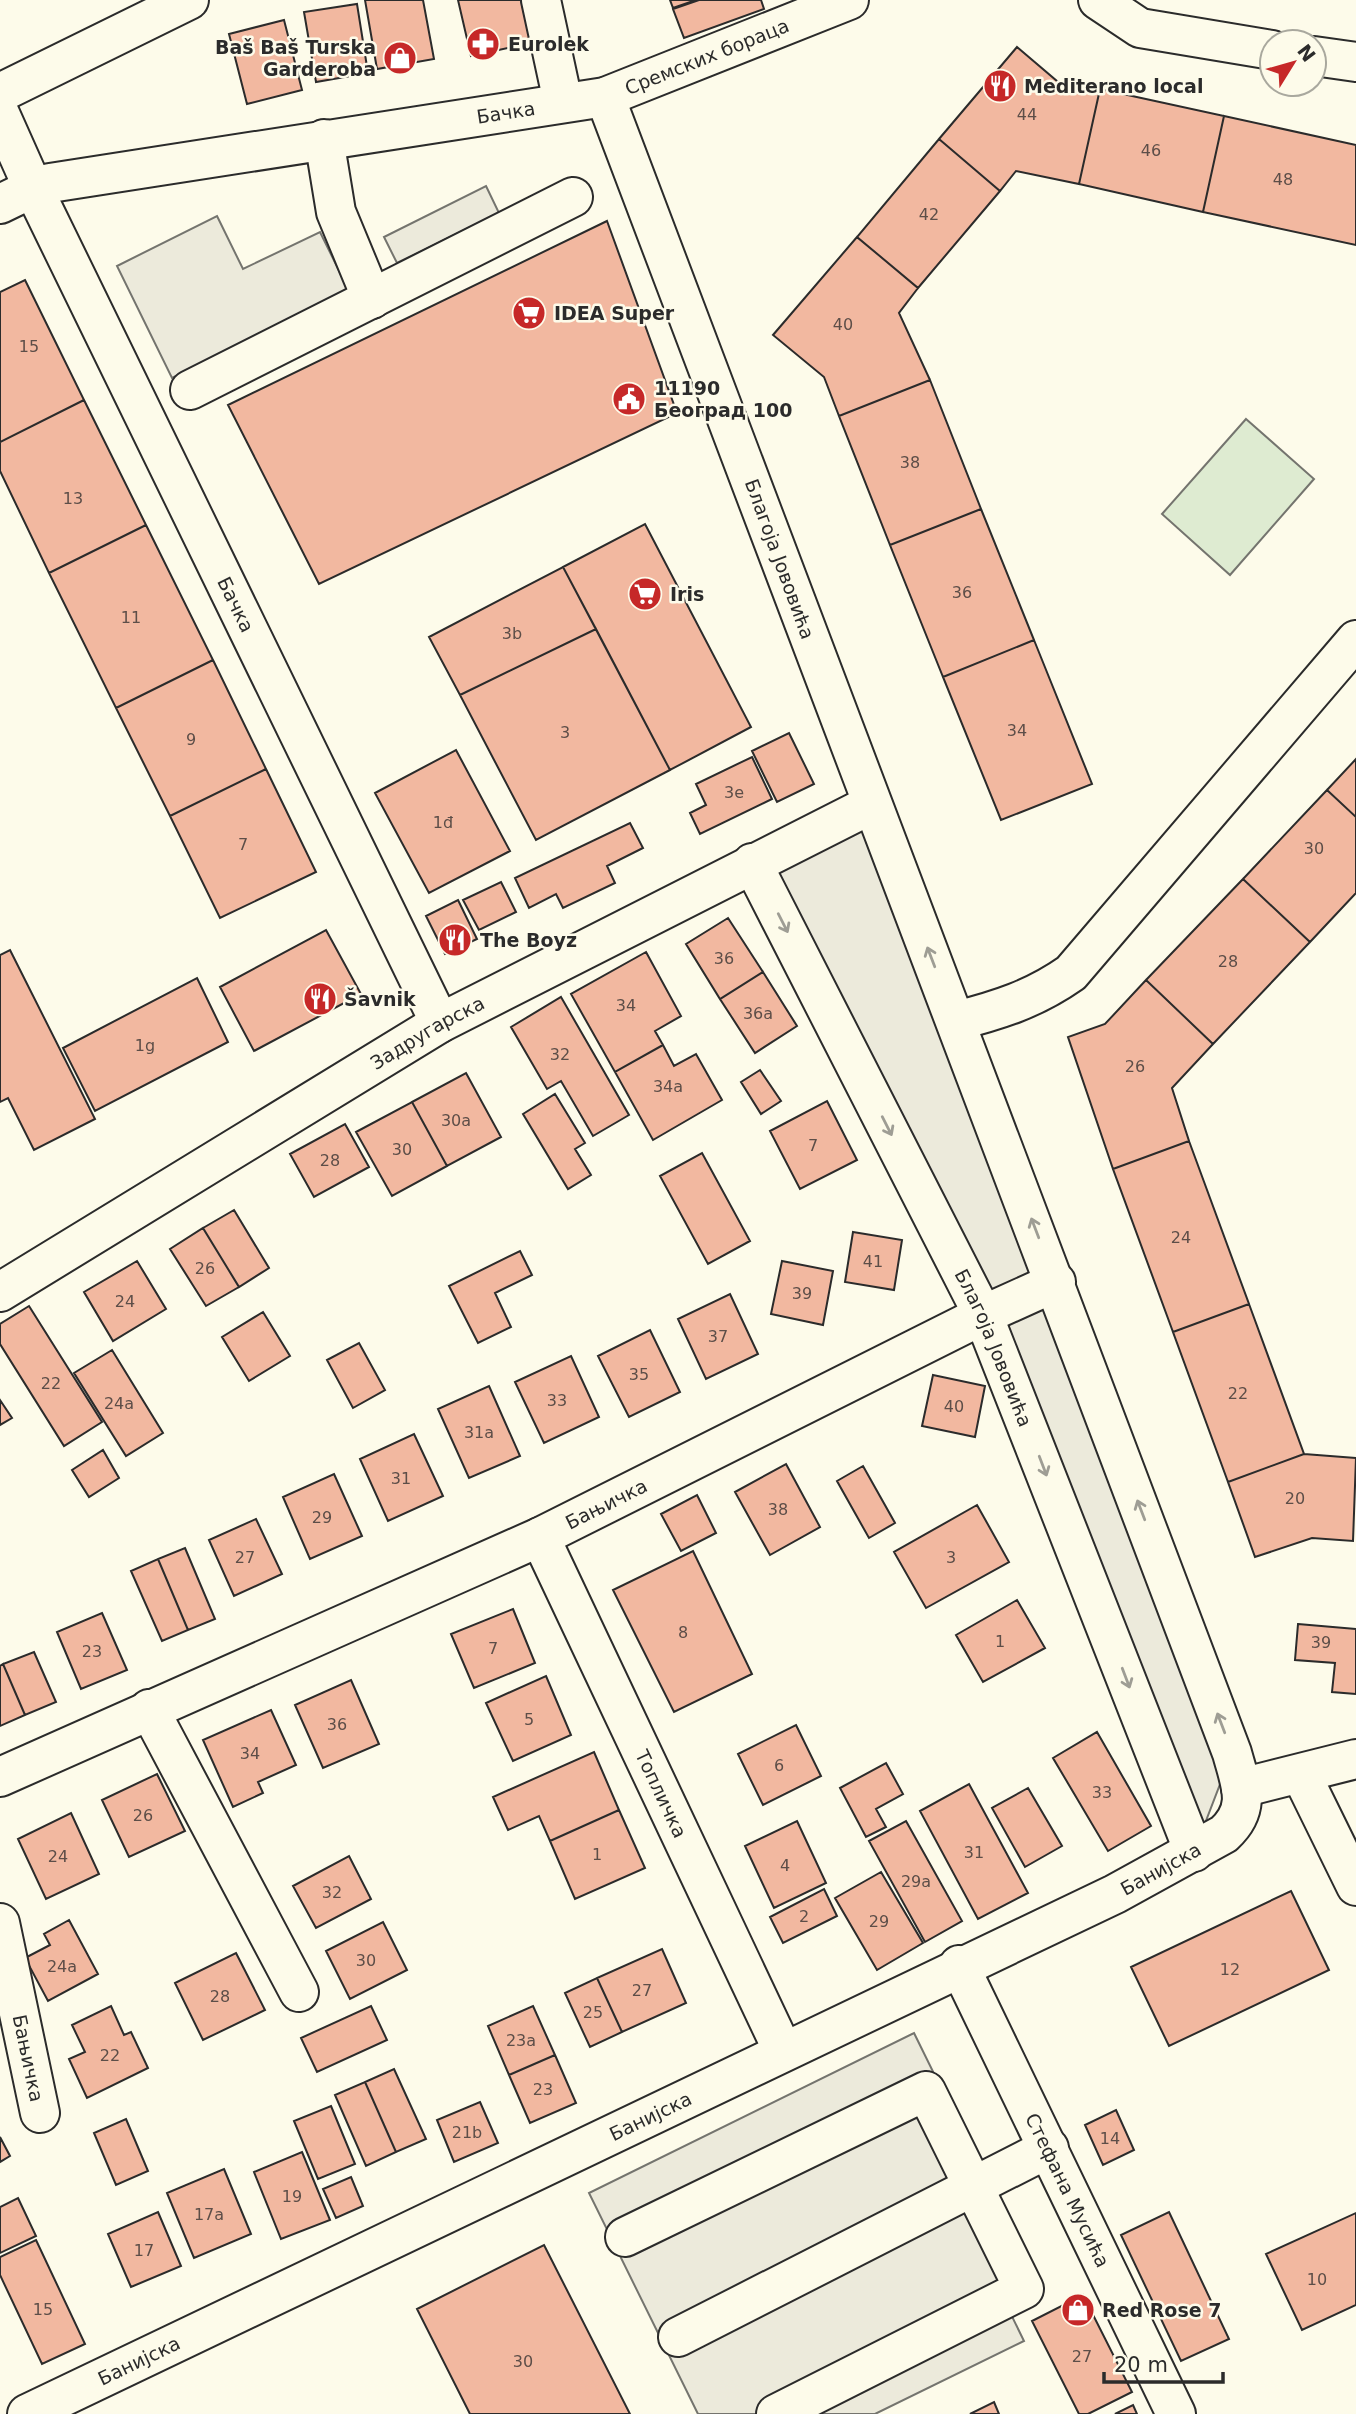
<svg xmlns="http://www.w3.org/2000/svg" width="1356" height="2414" font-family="'DejaVu Sans',sans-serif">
<rect width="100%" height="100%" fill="#fdfbea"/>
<path fill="#deebd1" stroke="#74746e" stroke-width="2" d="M 1246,419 L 1314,479 L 1230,575 L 1162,514 Z"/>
<path fill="#eceadb" stroke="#74746e" stroke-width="2" d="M 486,186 L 499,213 L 397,263 L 384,237 Z
M 217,216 L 243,269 L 320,232 L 349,291 L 172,378 L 117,266 Z
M 872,804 L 1232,1753 L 1194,1852 L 983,1315 L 752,863 Z
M 914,2033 L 1035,2279 L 1002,2296 L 1024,2341 L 875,2414 L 698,2414 L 589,2193 Z"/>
<path fill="#f2b8a0" stroke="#2b2b2b" stroke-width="2" d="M 365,0 L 423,0 L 434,59 L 377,69 Z
M 458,0 L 521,0 L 531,43 L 471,56 Z
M 670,0 L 696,0 L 673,8 Z
M 699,0 L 761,0 L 764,9 L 684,38 L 673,9 Z
M 357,4 L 368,73 L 316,82 L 304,12 Z
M 284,20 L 302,90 L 247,104 L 229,34 Z
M 1017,47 L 1057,81 L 1100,89 L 1079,184 L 1016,171 L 1000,191 L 939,139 Z
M 1100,89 L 1224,116 L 1203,212 L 1079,184 Z
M 1224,116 L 1356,145 L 1356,245 L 1203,212 Z
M 939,139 L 1000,191 L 918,288 L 857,237 Z
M 607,221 L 677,413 L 319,584 L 228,405 Z
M 857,237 L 918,288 L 899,313 L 930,380 L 839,416 L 824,377 L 773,335 Z
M 25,280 L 84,400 L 0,442 L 0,292 Z
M 930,380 L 981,509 L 890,545 L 839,416 Z
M 84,400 L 146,525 L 49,573 L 0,471 L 0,442 Z
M 981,509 L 1034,640 L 943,677 L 890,545 Z
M 645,524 L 751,727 L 670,770 L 563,567 Z
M 146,525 L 213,660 L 116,708 L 49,573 Z
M 563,567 L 596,629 L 460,695 L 429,637 Z
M 596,629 L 670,770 L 536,840 L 460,695 Z
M 1034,640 L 1092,784 L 1001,820 L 943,677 Z
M 213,660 L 266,769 L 170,816 L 116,708 Z
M 789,733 L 814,784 L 777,802 L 752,751 Z
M 456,750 L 510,851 L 429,893 L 375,793 Z
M 752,757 L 772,799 L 700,834 L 690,813 L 706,805 L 696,784 Z
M 1356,759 L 1356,817 L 1327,790 Z
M 266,769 L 316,872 L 220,918 L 170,816 Z
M 1327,790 L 1356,817 L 1356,893 L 1310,942 L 1243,879 Z
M 630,823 L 643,848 L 607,866 L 615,883 L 563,908 L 556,894 L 529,908 L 515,878 Z
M 1243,879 L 1310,942 L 1213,1044 L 1146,980 Z
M 501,882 L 516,912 L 479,930 L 463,900 Z
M 458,900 L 477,939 L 445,954 L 426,916 Z
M 728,918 L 763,972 L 720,999 L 686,944 Z
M 326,930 L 361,994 L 254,1051 L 220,987 Z
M 10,950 L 95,1119 L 34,1150 L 8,1098 L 0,1102 L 0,955 Z
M 646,952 L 681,1016 L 655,1031 L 663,1045 L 615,1072 L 571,994 Z
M 763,972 L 797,1026 L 755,1053 L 720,999 Z
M 197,978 L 228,1042 L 95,1111 L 63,1048 Z
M 1146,980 L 1213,1044 L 1172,1088 L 1189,1141 L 1113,1169 L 1068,1037 L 1105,1024 Z
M 561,997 L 629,1115 L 593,1136 L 561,1081 L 547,1089 L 511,1027 Z
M 663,1045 L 674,1066 L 696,1054 L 722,1100 L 653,1140 L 615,1072 Z
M 760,1070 L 781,1101 L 761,1114 L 741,1082 Z
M 466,1073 L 501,1137 L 447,1166 L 412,1102 Z
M 555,1094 L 585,1143 L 575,1149 L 591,1175 L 568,1189 L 523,1114 Z
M 827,1101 L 857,1160 L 800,1189 L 770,1131 Z
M 412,1102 L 447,1166 L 392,1196 L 356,1132 Z
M 345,1124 L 369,1167 L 314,1197 L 290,1154 Z
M 1189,1141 L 1249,1304 L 1173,1332 L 1113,1169 Z
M 702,1153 L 750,1241 L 708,1264 L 660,1176 Z
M 234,1210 L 269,1268 L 239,1287 L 203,1228 Z
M 203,1228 L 239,1287 L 206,1306 L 170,1249 Z
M 853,1232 L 902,1240 L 894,1290 L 845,1282 Z
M 520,1251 L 532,1275 L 495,1293 L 511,1327 L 478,1343 L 449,1286 Z
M 137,1261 L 166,1309 L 113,1341 L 84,1292 Z
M 782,1261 L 833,1271 L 823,1325 L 771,1314 Z
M 730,1294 L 758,1354 L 706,1379 L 678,1319 Z
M 1249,1304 L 1304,1454 L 1228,1482 L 1173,1332 Z
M 29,1306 L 102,1422 L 64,1446 L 0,1344 L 0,1324 Z
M 263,1312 L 290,1356 L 249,1381 L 222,1337 Z
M 650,1330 L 680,1392 L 629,1417 L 598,1356 Z
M 359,1343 L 385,1390 L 353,1408 L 327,1360 Z
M 112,1350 L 163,1433 L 126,1456 L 74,1373 Z
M 571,1356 L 599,1417 L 544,1443 L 515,1382 Z
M 933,1375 L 985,1386 L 975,1437 L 922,1426 Z
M 489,1386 L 520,1456 L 469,1478 L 438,1409 Z
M 0,1400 L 12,1418 L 0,1425 Z
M 414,1434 L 443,1496 L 388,1521 L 360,1459 Z
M 103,1450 L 119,1478 L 89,1497 L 72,1470 Z
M 1304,1454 L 1356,1458 L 1353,1541 L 1312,1538 L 1255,1557 L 1228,1482 Z
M 786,1464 L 820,1527 L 770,1555 L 735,1492 Z
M 863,1466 L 895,1523 L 869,1538 L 837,1481 Z
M 334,1474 L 362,1536 L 310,1559 L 283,1497 Z
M 697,1495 L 716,1533 L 681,1551 L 661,1514 Z
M 977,1505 L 1009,1562 L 926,1608 L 894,1552 Z
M 256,1519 L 282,1574 L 234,1596 L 209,1540 Z
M 185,1548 L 215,1619 L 188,1630 L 158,1559 Z
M 693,1551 L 752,1674 L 674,1712 L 613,1590 Z
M 158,1559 L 188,1630 L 162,1641 L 131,1571 Z
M 1017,1600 L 1045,1648 L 983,1682 L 956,1635 Z
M 513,1609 L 535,1663 L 474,1688 L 451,1634 Z
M 102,1613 L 127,1670 L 81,1689 L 57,1632 Z
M 1298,1624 L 1356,1629 L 1356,1694 L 1332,1692 L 1335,1663 L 1295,1660 Z
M 34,1652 L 56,1702 L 25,1715 L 3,1664 Z
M 3,1664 L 25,1715 L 0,1726 L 0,1666 Z
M 546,1676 L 571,1735 L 513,1761 L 486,1703 Z
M 351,1680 L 379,1744 L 323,1768 L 295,1705 Z
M 271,1710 L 296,1765 L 258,1782 L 263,1793 L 233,1807 L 203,1740 Z
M 796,1725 L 821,1776 L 763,1805 L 738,1754 Z
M 1097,1732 L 1151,1826 L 1108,1851 L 1053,1758 Z
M 594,1752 L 619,1810 L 550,1841 L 539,1816 L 508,1830 L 493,1797 Z
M 886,1763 L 903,1794 L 876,1809 L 886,1827 L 866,1837 L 840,1788 Z
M 157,1774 L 185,1831 L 129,1857 L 102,1800 Z
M 969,1784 L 1028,1893 L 978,1919 L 920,1811 Z
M 1028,1788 L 1062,1846 L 1025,1867 L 992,1808 Z
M 619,1810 L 645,1868 L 575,1899 L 550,1841 Z
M 71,1813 L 99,1874 L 46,1899 L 18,1839 Z
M 797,1821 L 826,1883 L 774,1908 L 745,1846 Z
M 906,1821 L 962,1921 L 925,1942 L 869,1841 Z
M 349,1856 L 371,1899 L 316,1928 L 293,1886 Z
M 881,1872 L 923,1943 L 877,1970 L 835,1898 Z
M 824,1889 L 837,1916 L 783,1943 L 770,1917 Z
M 1291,1891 L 1329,1970 L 1169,2046 L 1131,1967 Z
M 69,1920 L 98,1974 L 48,2001 L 25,1958 L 50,1945 L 44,1934 Z
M 383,1922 L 407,1970 L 350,1999 L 326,1951 Z
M 662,1949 L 686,2003 L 622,2032 L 597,1978 Z
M 236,1953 L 265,2010 L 203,2040 L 175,1983 Z
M 597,1978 L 622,2032 L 590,2047 L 565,1993 Z
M 111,2006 L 124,2035 L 131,2032 L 148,2068 L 87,2098 L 69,2059 L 85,2052 L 72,2025 Z
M 371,2006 L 387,2040 L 317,2072 L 301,2038 Z
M 533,2006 L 555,2055 L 509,2075 L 488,2026 Z
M 555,2055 L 576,2103 L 530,2123 L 509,2075 Z
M 394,2069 L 426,2139 L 396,2152 L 365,2082 Z
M 365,2082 L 396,2152 L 366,2166 L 335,2095 Z
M 480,2102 L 498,2143 L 454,2162 L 437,2120 Z
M 331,2106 L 355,2164 L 318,2179 L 294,2121 Z
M 1116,2110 L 1134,2150 L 1103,2165 L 1085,2125 Z
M 126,2119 L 148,2171 L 116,2185 L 94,2133 Z
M 0,2137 L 10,2156 L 0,2162 Z
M 302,2152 L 330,2220 L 281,2239 L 254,2172 Z
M 224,2169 L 251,2234 L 194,2258 L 167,2193 Z
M 351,2177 L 363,2206 L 336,2218 L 323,2189 Z
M 18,2198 L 36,2236 L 0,2253 L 0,2207 Z
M 158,2212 L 181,2266 L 131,2287 L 108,2234 Z
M 1169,2212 L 1229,2339 L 1181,2361 L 1121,2235 Z
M 1356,2213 L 1356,2305 L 1302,2330 L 1266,2254 Z
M 36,2240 L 85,2344 L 42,2364 L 0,2275 L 0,2257 Z
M 544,2245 L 630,2414 L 470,2414 L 417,2309 Z
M 1083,2295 L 1132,2392 L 1088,2414 L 1079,2414 L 1032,2321 Z
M 994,2402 L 999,2414 L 970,2414 Z
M 1133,2405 L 1137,2414 L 1115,2414 Z"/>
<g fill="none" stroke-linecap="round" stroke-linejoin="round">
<defs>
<g id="minor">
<path d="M 541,0 L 563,102"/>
<path d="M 1098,0 L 1140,28 L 1272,50"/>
<path d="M 1314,56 L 1356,62"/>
<path d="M 0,93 L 189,0"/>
<path id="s1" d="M 0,114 L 33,188 L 50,183 L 605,97 L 849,0"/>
<path d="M 324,139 L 336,212 L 372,299"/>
<path id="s2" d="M 0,204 L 33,188 L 440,1023"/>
<path d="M 190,390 L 573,197"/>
<path id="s3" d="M 752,863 L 983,1315 L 1194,1852"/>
<path d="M 956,1021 C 999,1010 1034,999 1071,973 L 1356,640"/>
<path id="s4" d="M 0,1292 L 440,1023 L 872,804"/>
<path id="s5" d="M 540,1537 L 783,2051"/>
<path d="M 149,1709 L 299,1992"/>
<path d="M 1301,1774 L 1356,1886"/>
<path id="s6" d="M 0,1777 L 540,1537 L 983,1315 L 1056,1282"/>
<path d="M 1241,1788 L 1356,1759"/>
<path id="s7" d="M 0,1923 L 40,2113"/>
<path id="s8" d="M 959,1965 L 1176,2414"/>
<path d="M 625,2237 L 926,2091 L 1024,2289 L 776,2414"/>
<path d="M 678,2337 L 1049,2148"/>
<path id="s9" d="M 27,2414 L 1115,1894 L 1224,1834 C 1252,1808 1241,1786 1232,1753 L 605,97"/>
</g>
</defs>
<use href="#minor" stroke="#2b2b2b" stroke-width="42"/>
<use href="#minor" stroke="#fdfbea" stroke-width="38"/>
</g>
<defs><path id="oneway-shaft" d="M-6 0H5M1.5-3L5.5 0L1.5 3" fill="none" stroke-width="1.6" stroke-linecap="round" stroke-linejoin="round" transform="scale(1.75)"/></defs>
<g stroke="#9e9d94">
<use href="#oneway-shaft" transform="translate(783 923) rotate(63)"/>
<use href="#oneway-shaft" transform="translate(931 957) rotate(-111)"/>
<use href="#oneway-shaft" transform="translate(887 1126) rotate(63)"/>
<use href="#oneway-shaft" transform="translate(1035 1228) rotate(-111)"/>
<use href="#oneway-shaft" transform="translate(1043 1466) rotate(69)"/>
<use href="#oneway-shaft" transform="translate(1141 1510) rotate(-111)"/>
<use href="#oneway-shaft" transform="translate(1126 1678) rotate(69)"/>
<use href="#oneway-shaft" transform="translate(1221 1723) rotate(-111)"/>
</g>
<defs>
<symbol id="pharmacy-disc" viewBox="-11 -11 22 22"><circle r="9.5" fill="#c62828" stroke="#fdfbea"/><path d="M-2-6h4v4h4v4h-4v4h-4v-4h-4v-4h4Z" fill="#fff"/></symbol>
<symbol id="shop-disc" viewBox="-11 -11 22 22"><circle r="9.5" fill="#c62828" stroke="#fdfbea"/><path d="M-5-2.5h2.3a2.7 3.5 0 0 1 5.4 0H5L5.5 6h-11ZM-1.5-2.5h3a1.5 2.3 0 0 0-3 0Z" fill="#fff"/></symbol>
<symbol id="restaurant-disc" viewBox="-11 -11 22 22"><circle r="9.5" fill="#c62828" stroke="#fdfbea"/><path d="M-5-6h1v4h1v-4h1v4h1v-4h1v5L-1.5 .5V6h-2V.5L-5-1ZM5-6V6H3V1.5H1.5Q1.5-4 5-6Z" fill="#fff"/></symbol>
<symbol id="supermarket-disc" viewBox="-11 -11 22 22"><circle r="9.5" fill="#c62828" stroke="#fdfbea"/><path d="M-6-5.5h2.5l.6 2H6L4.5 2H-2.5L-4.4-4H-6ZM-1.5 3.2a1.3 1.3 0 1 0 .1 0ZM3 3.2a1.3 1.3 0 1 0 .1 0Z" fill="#fff"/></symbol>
<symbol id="civic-disc" viewBox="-11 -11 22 22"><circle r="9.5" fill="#c62828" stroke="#fdfbea"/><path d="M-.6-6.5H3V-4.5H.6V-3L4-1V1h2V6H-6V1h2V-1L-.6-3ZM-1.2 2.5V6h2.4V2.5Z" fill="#fff"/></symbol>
</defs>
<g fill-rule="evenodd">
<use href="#pharmacy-disc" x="464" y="25" width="38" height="38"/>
<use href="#shop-disc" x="381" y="39" width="38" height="38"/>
<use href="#restaurant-disc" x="981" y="67" width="38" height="38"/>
<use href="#supermarket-disc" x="510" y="294" width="38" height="38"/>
<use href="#civic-disc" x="610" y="380" width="38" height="38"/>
<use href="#supermarket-disc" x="626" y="575" width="38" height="38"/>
<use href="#restaurant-disc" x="436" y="921" width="38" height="38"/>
<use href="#restaurant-disc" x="301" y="980" width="38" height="38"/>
<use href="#shop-disc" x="1059" y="2291" width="38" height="38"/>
</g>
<g text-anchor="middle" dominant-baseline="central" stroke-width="5" stroke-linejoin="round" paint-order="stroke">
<g font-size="16" fill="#5d4e48">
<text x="1027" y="114">44</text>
<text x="1151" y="150">46</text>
<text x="1283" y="179">48</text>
<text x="929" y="214">42</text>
<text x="843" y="324">40</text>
<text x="29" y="346">15</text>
<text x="910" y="462">38</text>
<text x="73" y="498">13</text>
<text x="962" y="592">36</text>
<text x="131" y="617">11</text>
<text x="512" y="633">3b</text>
<text x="1017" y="730">34</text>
<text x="565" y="732">3</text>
<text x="191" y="739">9</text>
<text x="734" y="792">3e</text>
<text x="443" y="822">1đ</text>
<text x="243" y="844">7</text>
<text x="1314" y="848">30</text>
<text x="724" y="958">36</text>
<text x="1228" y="961">28</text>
<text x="626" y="1005">34</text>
<text x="758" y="1013">36a</text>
<text x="145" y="1045">1g</text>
<text x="560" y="1054">32</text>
<text x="1135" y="1066">26</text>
<text x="668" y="1086">34a</text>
<text x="456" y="1120">30a</text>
<text x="813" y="1145">7</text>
<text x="402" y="1149">30</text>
<text x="330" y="1160">28</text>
<text x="1181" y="1237">24</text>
<text x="873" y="1261">41</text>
<text x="205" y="1268">26</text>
<text x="802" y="1293">39</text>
<text x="125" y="1301">24</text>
<text x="718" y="1336">37</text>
<text x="639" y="1374">35</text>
<text x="51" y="1383">22</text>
<text x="1238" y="1393">22</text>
<text x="557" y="1400">33</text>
<text x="119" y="1403">24a</text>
<text x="954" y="1406">40</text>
<text x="479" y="1432">31a</text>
<text x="401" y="1478">31</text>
<text x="1295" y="1498">20</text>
<text x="778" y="1509">38</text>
<text x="322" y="1517">29</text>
<text x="245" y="1557">27</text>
<text x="951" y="1557">3</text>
<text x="683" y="1632">8</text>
<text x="1000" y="1641">1</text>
<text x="1321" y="1642">39</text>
<text x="493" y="1648">7</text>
<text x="92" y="1651">23</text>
<text x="529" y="1719">5</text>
<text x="337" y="1724">36</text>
<text x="250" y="1753">34</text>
<text x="779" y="1765">6</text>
<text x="1102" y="1792">33</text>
<text x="143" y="1815">26</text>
<text x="974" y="1852">31</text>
<text x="597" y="1854">1</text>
<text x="58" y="1856">24</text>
<text x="785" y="1865">4</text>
<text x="916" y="1881">29a</text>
<text x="332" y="1892">32</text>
<text x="804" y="1916">2</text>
<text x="879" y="1921">29</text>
<text x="366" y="1960">30</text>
<text x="62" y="1966">24a</text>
<text x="1230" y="1969">12</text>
<text x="642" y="1990">27</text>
<text x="220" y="1996">28</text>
<text x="593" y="2012">25</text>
<text x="521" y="2040">23a</text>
<text x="110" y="2055">22</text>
<text x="543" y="2089">23</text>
<text x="467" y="2132">21b</text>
<text x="1110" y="2138">14</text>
<text x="292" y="2196">19</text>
<text x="209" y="2214">17a</text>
<text x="144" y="2250">17</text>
<text x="1317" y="2279">10</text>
<text x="43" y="2309">15</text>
<text x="1082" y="2356">27</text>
<text x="523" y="2361">30</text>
</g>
<g font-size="19" font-weight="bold" fill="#2b2b2b" stroke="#fdfbea" text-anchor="start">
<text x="508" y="44">Eurolek</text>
<text x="376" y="47" text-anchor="end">Baš Baš Turska<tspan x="376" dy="22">Garderoba</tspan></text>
<text x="1024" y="86">Mediterano local</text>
<text x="554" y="313">IDEA Super</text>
<text x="654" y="388">11190<tspan x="654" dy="22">Београд 100</tspan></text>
<text x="670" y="594">Iris</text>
<text x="480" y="940">The Boyz</text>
<text x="344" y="999">Šavnik</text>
<text x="1102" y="2310">Red Rose 7</text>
</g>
<g font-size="19" fill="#2b2b2b" stroke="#fdfbea">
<text stroke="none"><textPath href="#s1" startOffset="770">Сремских бораца</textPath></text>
<text stroke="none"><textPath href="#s1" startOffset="560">Бачка</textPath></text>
<text transform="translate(780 559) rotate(70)">Благоја Јововића</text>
<text stroke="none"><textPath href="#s2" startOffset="500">Бачка</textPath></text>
<text stroke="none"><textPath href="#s4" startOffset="500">Задругарска</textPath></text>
<text stroke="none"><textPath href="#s3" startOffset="542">Благоја Јововића</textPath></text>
<text stroke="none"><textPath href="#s6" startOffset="665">Бањичка</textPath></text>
<text stroke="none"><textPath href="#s5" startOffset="284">Топличка</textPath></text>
<text stroke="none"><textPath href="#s9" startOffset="1258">Банијска</textPath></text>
<text stroke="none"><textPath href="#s7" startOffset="138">Бањичка</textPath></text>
<text stroke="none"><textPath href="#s9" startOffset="691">Банијска</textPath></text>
<text stroke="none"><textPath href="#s8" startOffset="250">Стефана Мусића</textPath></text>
<text stroke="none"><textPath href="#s9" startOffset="124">Банијска</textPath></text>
</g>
</g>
<g transform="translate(1293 63) rotate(53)"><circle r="33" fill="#fdfbea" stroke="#a9a89e" stroke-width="2"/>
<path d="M0-5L12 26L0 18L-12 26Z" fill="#c62828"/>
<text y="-10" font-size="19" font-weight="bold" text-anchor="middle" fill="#2b2b2b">N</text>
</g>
<path d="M1104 2372v10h119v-10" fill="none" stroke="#2b2b2b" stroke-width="3.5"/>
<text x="1114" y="2372" font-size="21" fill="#2b2b2b" stroke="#fdfbea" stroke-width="5" paint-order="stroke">20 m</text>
</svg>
